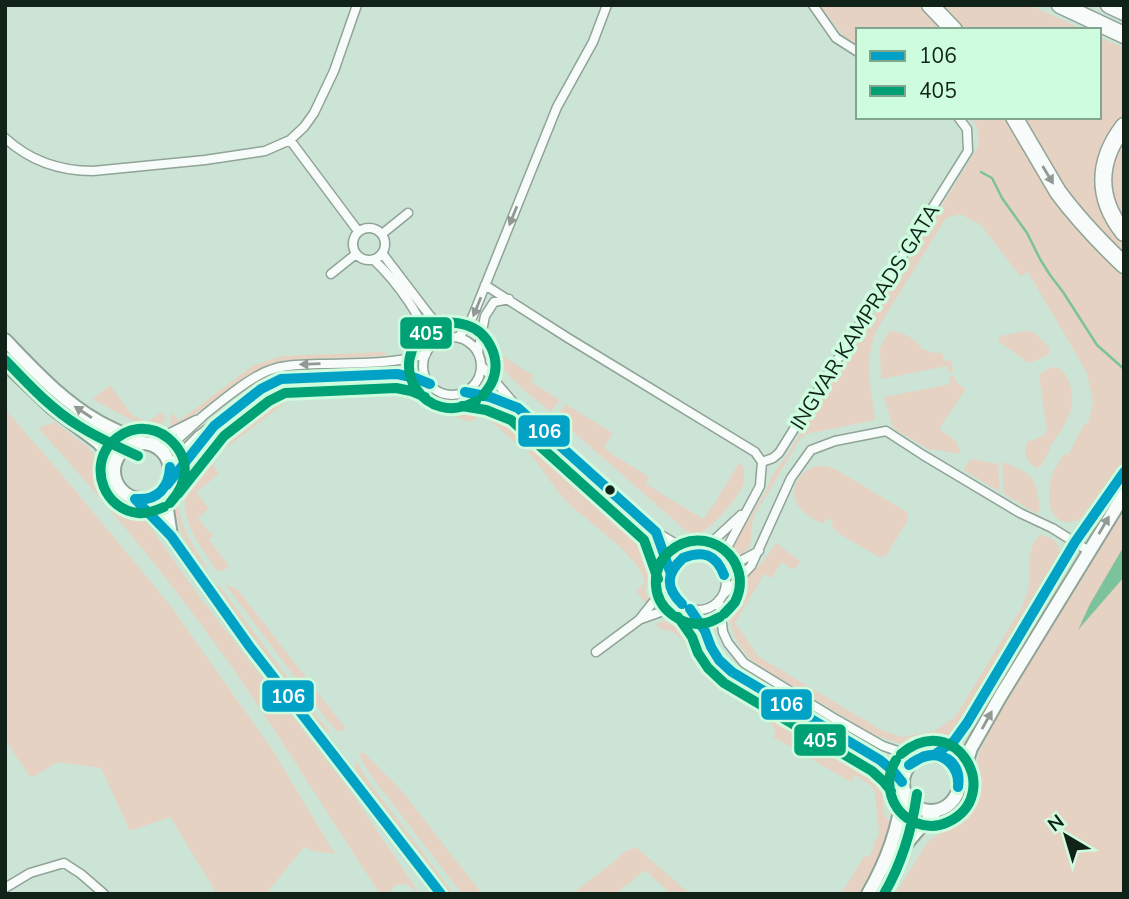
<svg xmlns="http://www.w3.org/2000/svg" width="1129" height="899" font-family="'Nunito Sans',sans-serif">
<rect width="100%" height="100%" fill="#cce4d5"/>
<path fill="#e6d2c2" d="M 819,5 L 918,5 L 943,30 L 858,30 L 858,45 L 844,36 Z
M 939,5 L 1030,5 L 1084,30 L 962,30 Z
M 1099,37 L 1124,48 L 1124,116 C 1088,150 1085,210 1124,243 L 1124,256 L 1067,194 L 1021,117 L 1099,117 Z
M 969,117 L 1005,117 L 1061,210 L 1088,241 L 1124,278 L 1124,460 L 1080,519 C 1051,532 1045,501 1051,478 C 1053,470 1060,461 1064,454 L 1068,455 L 1083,426 L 1088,423 L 1093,402 L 1087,373 L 1028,272 L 1020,276 L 981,225 L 960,214 L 946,218 L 876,331 C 864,365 871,386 875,420 L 806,434 L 800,439 L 754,516 C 747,538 759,547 734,559 L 731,557 L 735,542 L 766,491 L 772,476 L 787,455 L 978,147 C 979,136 979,124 969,117 Z
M 1124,138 L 1124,220 C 1111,204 1108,178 1113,159 C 1115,152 1120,144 1124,138 Z
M 889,331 C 902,331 916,338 922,349 L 935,353 L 942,353 L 944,361 L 951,360 L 953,371 L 949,372 L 947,366 L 881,379 L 880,348 Z
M 1027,331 L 1035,333 L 1050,348 L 1048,355 L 1032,362 L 1027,362 L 998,341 L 1000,336 Z
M 495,345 L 503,356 L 534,376 L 531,382 L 560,400 L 551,411 L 548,410 C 529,393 496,372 495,345 Z
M 385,352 L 385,356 L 287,360 C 254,366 236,385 210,404 C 198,413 185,420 173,428 L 170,424 L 171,415 L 173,413 L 179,421 L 254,365 L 282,356 Z
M 1053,367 C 1071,368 1075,399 1070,413 C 1068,421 1056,439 1050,446 L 1050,450 L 1041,466 L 1036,468 C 1027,462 1022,453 1027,442 L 1043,436 L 1047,431 L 1039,376 L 1047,369 Z
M 954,376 L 956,382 L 966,389 L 939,429 L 956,441 L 961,454 L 937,450 L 930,450 L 899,432 L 894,428 L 891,421 L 884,397 L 950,384 L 949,377 Z
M 110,385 L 132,415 L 147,422 L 161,412 L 165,417 L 164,423 L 145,424 L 129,419 L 92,399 Z
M 286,391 L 295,391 L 297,394 L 210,460 L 219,474 L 196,492 L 209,509 L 198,518 L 213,536 L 209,540 L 229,566 L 224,570 L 217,571 C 205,552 188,532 185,509 C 181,468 250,403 286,391 Z
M 565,404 L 613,433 L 604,447 L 612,454 L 649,477 L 646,484 L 703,519 L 716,501 L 739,463 L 744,467 C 744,473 745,479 743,485 C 738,497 713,528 701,532 C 694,534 690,533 684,529 L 560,420 L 558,416 Z
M 477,407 L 489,409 L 494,412 L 530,444 L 523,450 L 483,414 L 471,422 L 455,417 L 466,411 Z
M 5,409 L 69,483 L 170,605 L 273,751 L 335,854 L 313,851 L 304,847 L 266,894 L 217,894 L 170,817 L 130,831 L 101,768 L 58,762 L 31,778 L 5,740 Z
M 55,422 L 89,448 L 97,458 L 108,490 L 115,499 L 134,512 L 146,522 L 154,532 L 196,592 L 351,792 L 420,894 C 410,885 396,877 389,894 L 380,894 C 332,822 287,747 238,676 C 178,589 109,506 38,428 Z
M 534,448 L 627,528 L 643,545 L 650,561 L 650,569 L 645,592 L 649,599 L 646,603 L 636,591 L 645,583 C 642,558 588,522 569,504 C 553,489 544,468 528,453 Z
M 193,459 L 196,462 C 192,468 186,474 183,481 C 168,513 193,545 209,570 C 187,555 169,513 176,487 C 179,477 187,468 193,459 Z
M 971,459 L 998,464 L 1000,492 L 963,470 Z
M 1002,462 C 1022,469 1036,474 1038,497 C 1039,504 1041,508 1037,514 L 1004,494 Z
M 818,466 L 826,466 L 835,469 L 907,512 L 908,520 L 886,556 L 879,557 L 839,534 L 840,533 L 831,527 L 834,522 L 827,518 L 823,524 C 815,520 806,515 800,508 C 786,492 799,469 818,466 Z
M 1124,507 L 1124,894 L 895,894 L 928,842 L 956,822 L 971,807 L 971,790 L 979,753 L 1004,703 Z
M 1040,535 C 1053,536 1061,545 1060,557 L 965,716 L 955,730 L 942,740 L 926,746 L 912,746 L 897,743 L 872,734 L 758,665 C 744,654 735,643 731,625 C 724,596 741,584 759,565 C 766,558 771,551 776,543 L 800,561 L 794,570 L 782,562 L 772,578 L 764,574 L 735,623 L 759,657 L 881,730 L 902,737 L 934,731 L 955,717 L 1022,607 C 1024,600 1028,592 1029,585 C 1031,569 1026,546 1040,535 Z
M 225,584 L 238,590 L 346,729 L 338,732 L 324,716 Z
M 219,585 L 314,713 L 329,730 L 330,733 L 322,728 L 215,588 L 216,586 Z
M 677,613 C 696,619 700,639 709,654 C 714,664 721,670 729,677 L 869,760 C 882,769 896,783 896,799 C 896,805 894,811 893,817 L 890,814 C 886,788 890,782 869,762 L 728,678 C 720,672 713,666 708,658 C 696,637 696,620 667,618 L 665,615 Z
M 662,621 L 680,626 L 686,629 L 695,642 L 706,663 L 720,679 L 860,764 C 868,769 876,775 880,784 C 886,798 878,817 894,824 L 888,842 L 859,894 L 841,894 L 864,856 L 869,857 L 874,847 L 873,846 L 879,833 L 875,793 L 873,787 L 855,775 L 851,782 L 773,737 L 776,731 C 769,713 727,698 711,683 C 706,678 701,672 697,666 C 688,651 684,629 661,630 L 656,624 Z
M 363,752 L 402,791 L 482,894 L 462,894 L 372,777 L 359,755 Z
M 356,761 L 367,779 L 454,894 L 449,894 L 360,778 C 356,772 354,768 356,761 Z
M 637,848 L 690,894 L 671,894 L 645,870 L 616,894 L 572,894 L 616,860 C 622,852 627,849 637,848 Z"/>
<path fill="#7cc29b" d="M 1124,546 L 1124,577 L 1078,630 L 1090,604 Z"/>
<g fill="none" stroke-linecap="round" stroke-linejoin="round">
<path stroke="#7cc29b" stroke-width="2.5" d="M 981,172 L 992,178 L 1002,198 L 1027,233 L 1040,259 L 1050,275 L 1063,292 L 1097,345 L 1124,369"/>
<defs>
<path id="minor" d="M 813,5 L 836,38 L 858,52
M 5,138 C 30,161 59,171 93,171 L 205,160 L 265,151 L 290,140 L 304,127 L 314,113 L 334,71 L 357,5
M 290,140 L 358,231
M353 244a16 16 0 1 1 32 0a16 16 0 1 1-32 0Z
M 382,234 L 408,213
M 382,253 L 430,316 L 452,337
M 374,260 C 395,280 426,320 429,348
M 331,274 L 356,254
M 485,285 L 568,338 L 755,452 L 762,462
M 458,337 L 465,330 L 472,318 L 557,107 L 593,42 L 607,5
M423 366a29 29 0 1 1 58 0a29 29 0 1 1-58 0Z
M 478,352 L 485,316 L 494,302 L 509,299
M 481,365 L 518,408 L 564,450 L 656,532 L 693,554
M 465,392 L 490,397 L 516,408
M 147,443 L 162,437 L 196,420
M 161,450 C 178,441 190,428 203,416 C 220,402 250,377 270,370 C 285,364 302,365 318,364 C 354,363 391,365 426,354
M 762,462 L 773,458 L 779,453 L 968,151 L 967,129 L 958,117
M 170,466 L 186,448 L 198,436 L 261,389 L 281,379 L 397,374 L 415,378 L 430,384
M 167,485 L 210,431
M 656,532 L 671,574
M670 582a28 28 0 1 1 56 0a28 28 0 1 1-56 0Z
M 699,554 L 741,515
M 721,565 L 729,544 L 760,486 L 762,462
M 722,568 L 733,565 L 759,551
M 723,595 L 751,566 L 791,478 L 811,450 L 835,441 L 886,431 L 923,455 L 1020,513 L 1052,528 L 1089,551
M 719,600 L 723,632 L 728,643 L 744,663 L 832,717 L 883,746 L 918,758
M 690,609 L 705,631 L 711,647 L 719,660 L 732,672 L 880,760 L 893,771 L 902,782
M 641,619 L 669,609 L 685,607
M 596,652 L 639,620 L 670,581
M 5,888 L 30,873 L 64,863 L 81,874 L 104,894"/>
<path id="secondary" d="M 5,340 C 34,370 62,401 99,422 C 113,430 129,436 143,443
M 5,363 L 51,407 L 98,442 L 107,452 L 114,470
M114 471a28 28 0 1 1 56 0a28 28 0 1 1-56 0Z
M 164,490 L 171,536
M 135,499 L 171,536 L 250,647 L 441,894
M903 783a28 28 0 1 1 56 0a28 28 0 1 1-56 0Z
M 934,755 L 954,741 L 967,723 L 1075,542 L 1124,472
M 960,782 L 971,748 L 1000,697 L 1124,495
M 886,868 L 917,831 L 936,811
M 868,894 C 886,863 899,828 903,792"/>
<path id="motorway" d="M 930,5 L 954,30
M 1060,5 L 1124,35
M 1109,5 L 1124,12
M 1014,117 L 1058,192 C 1078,219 1100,242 1124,265
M 1124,126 C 1097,161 1096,198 1124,233"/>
</defs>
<use href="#minor" stroke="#90a397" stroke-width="11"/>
<use href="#secondary" stroke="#90a397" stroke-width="16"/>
<use href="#motorway" stroke="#90a397" stroke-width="19"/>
<use href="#minor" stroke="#f7fbf9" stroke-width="8"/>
<use href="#secondary" stroke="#f7fbf9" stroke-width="12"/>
<use href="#motorway" stroke="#f7fbf9" stroke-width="16"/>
<defs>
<path id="bus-1" d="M 465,392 L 490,397 L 518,408 L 656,532 L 671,574
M 167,485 L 214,426 L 261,389 L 281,379 L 397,374 L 415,378 L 430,384
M 135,499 L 171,536 L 250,647 L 441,894
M 137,499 C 158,500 169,487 170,467
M 137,499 C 158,501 169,487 170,467
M 683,558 C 703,550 716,554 724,575
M 682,604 C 665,588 666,573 683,558
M 682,604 C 665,587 666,574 683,558
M 690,609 L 705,631 L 711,647 L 719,660 L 732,672 L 880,760 L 893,771 L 902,782
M 934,755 L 954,741 L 967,723 L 1075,542 L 1124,472
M 909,765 C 932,746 963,756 958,787
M 909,765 C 914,762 920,758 925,756 C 945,751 960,769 958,787"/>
<path id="bus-2" d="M 5,360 C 28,384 51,409 79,426 C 98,438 118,447 138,456
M 476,401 C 426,430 382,363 429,330 C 440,322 453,321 466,325 C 489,332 502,360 492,382 C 490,387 485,392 483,396
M 462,406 L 486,410 L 511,420 L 644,540 L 658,579
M 178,494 L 224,436 L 269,401 L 285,393 L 396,388 L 411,391 L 425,397
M 164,507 C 155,511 147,514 138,513 C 105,510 89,469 110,444 C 118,436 127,430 138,429 C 149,428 159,431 168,438 C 191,457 189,482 170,503
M 678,617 L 692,637 L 698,653 L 708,668 L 724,683 L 872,771 L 883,781 L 891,791
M 720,617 C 716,619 711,622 706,623 C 682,628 657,609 656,585 C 655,572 659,561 669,552 C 705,520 756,560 735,602 C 732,606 728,610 724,614
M 896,760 C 882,783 891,812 916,823 C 927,827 938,827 948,822 C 1005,795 956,708 901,754
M 884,894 C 902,863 912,829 917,794"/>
</defs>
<use href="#bus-1" stroke="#cefcdf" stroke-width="16"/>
<use href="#bus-2" stroke="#cefcdf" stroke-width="16"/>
<use href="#bus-1" stroke="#01a2c5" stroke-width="10"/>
<use href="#bus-2" stroke="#00a174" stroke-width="10"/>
</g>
<defs><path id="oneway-solid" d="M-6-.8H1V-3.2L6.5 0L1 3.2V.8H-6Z" transform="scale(1.75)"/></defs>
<g fill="#909994">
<use href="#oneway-solid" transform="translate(1048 175) rotate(59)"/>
<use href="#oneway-solid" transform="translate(513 216) rotate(112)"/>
<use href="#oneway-solid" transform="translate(477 307) rotate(112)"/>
<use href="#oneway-solid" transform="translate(310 364) rotate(178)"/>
<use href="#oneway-solid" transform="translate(83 412) rotate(-147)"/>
<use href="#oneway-solid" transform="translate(1104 525) rotate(-60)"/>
<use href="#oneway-solid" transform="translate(987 720) rotate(-61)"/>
</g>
<circle fill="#112218" stroke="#cefcdf" stroke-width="2.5" cx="610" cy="490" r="6"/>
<g text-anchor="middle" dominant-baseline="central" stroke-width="7" stroke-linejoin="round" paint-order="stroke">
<g font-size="21" fill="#112218" stroke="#cefcdf">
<text transform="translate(865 317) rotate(-58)">INGVAR KAMPRADS GATA</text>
</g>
</g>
<g stroke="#cefcdf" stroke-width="2.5">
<rect x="399" y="316" width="54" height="34" rx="7" fill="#00a174"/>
<rect x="517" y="414" width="54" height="34" rx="7" fill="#01a2c5"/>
<rect x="261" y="679" width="54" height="34" rx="7" fill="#01a2c5"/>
<rect x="760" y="688" width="53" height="33" rx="7" fill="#01a2c5"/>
<rect x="793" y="723" width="54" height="34" rx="7" fill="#00a174"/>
</g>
<g font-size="19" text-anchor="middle" font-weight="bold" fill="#fff">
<text x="426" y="340">405</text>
<text x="544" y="438">106</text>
<text x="288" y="703">106</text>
<text x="786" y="711">106</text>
<text x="820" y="747">405</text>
</g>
<rect width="1129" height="899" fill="none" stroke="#112218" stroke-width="14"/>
<rect x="856" y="28" width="245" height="91" fill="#cefcdf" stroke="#82a58f" stroke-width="2"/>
<rect x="870" y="51" width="35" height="10" fill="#01a2c5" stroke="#82a58f" stroke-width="2"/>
<text x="919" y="63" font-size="21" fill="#112218">106</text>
<rect x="870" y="86" width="35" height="10" fill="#00a174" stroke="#82a58f" stroke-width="2"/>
<text x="919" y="98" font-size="21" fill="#112218">405</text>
<g transform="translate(1066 836) rotate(322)" stroke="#cefcdf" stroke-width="5" paint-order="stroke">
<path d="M0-5L12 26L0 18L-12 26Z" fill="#112218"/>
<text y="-10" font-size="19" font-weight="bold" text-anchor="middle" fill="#112218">N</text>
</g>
</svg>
